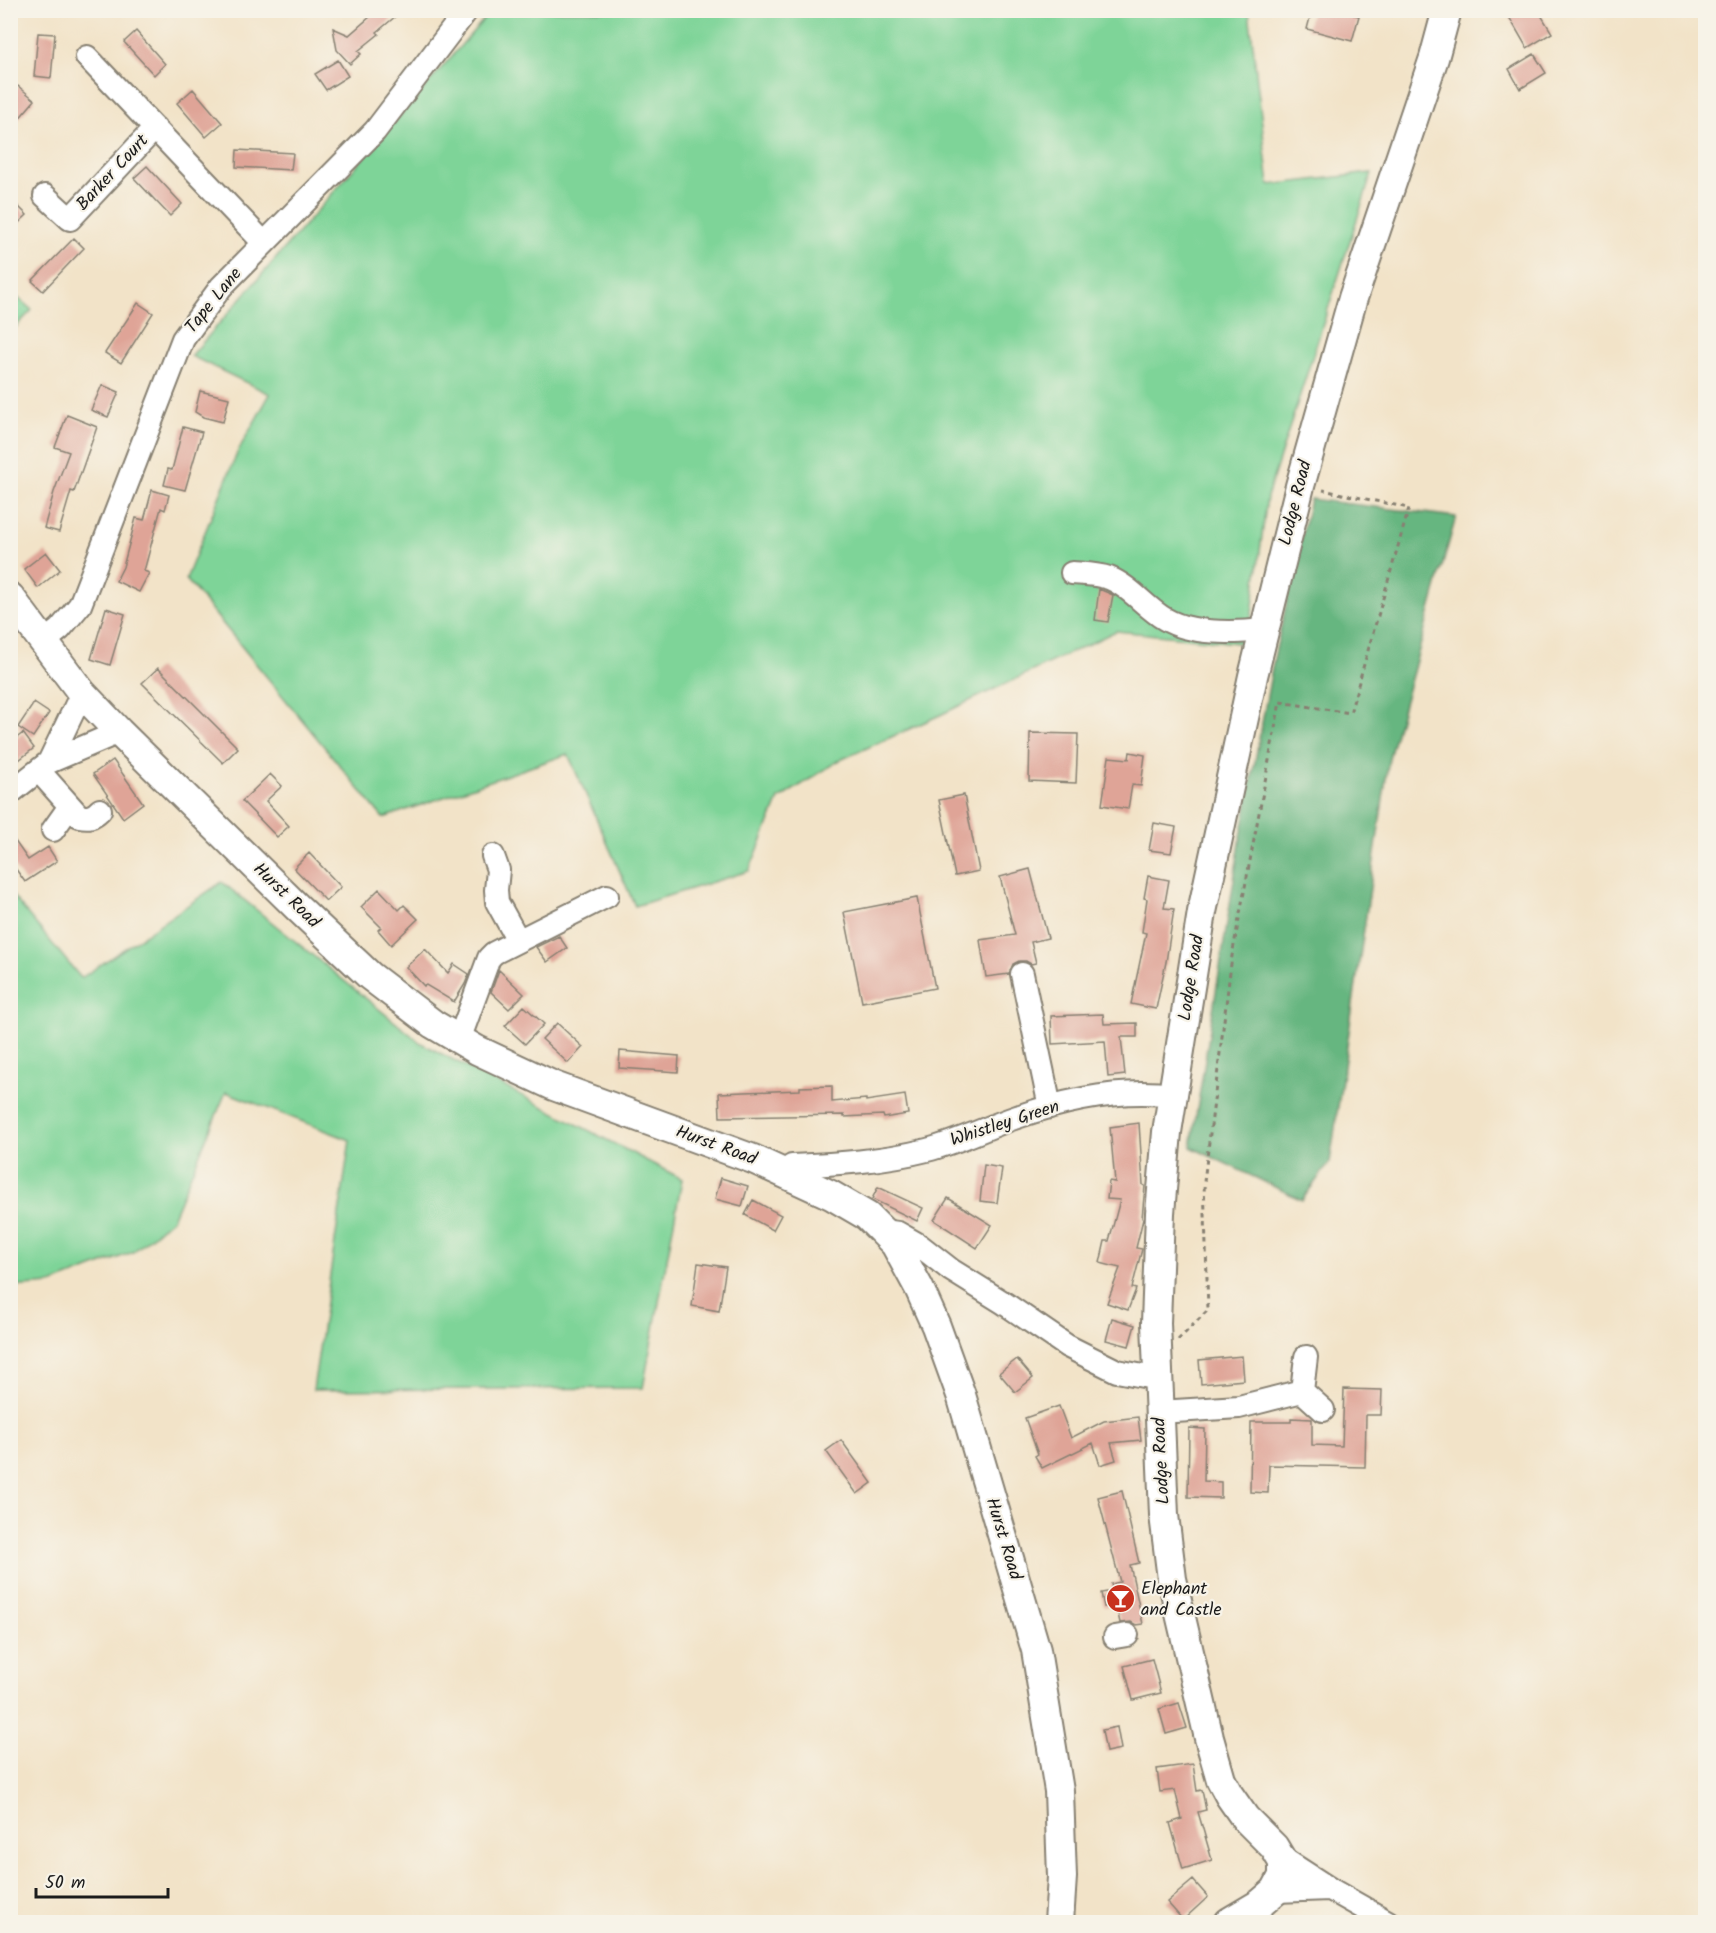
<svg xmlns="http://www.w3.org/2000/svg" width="1716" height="1933" font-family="Kalam,sans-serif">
<rect width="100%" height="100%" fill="#f7f3e8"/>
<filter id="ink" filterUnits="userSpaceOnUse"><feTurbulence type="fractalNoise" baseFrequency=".0167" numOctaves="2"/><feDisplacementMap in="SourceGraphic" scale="12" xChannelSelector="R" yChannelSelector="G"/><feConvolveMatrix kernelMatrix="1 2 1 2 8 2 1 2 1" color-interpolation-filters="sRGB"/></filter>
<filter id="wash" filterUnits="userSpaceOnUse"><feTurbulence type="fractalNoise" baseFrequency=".008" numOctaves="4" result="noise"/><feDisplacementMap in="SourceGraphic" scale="24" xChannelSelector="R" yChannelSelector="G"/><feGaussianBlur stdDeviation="1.35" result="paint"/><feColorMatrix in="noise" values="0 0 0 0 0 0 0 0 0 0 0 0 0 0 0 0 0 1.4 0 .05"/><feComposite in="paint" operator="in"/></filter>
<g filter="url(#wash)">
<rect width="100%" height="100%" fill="#f2e3c8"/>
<path fill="#7ed498" stroke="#4d785a" stroke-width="1.5" d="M 491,11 L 1249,11 L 1269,185 L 1372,173 L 1267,497 L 1248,644 L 1116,631 L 938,716 L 838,761 L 779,799 L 749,871 L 635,906 L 568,754 L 383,818 L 186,579 L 238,451 L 270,394 L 191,356 Z
M 11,292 L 32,310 L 11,332 Z
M 222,882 L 421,1043 L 682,1179 L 643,1388 L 313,1390 L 350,1140 L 226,1092 L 172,1219 L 133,1252 L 51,1284 L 11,1287 L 11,894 L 81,978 Z"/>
<path fill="#66b680" stroke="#41694e" stroke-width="1.5" d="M 1310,499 L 1456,517 L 1389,758 L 1330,1162 L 1302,1200 L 1191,1147 L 1240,842 L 1274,658 Z"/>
<g id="blocks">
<path fill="#dfa497" d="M 378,10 L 403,10 L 377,32 L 379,34 L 358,51 L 361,54 L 350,64 L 337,50 L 333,28 L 349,35 Z
M 1312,10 L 1336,10 L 1359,16 L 1352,41 L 1307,29 Z
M 1505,10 L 1538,10 L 1552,33 L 1527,48 Z
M 136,31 L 165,64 L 154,75 L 124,42 Z
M 38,33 L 55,34 L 51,78 L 34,76 Z
M 1534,54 L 1546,73 L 1520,89 L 1509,69 Z
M 338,60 L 348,76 L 326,90 L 315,74 Z
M 18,86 L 35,100 L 10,129 L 10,95 Z
M 193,89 L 222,123 L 206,137 L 177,103 Z
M 237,150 L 293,153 L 291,170 L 236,167 Z
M 147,166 L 182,204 L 170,216 L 134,178 Z
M 10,198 L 27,215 L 10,231 Z
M 74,238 L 84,248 L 43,291 L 32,281 Z
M 138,303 L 153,313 L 121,363 L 105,353 Z
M 102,385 L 119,392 L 108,417 L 91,410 Z
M 200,391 L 229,398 L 223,422 L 203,417 L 195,412 Z
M 67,415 L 97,427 L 74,492 L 71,491 L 59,532 L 44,528 L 54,492 L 69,452 L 55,447 Z
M 183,427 L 202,432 L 185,490 L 164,485 L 168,469 L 172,470 Z
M 152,490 L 169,495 L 165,510 L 161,508 L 144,571 L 149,573 L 139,592 L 116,581 L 123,567 L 136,518 L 144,520 Z
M 46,552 L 60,570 L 38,588 L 24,569 Z
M 1099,589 L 1113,595 L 1108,622 L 1095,620 Z
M 106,608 L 125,614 L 110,665 L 91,659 Z
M 158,668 L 238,748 L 223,763 L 142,683 Z
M 34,703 L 49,713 L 33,737 L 18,727 Z
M 23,733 L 34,748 L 10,767 L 10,743 Z
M 1030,733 L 1078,734 L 1076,783 L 1029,781 Z
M 1130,752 L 1145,755 L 1141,786 L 1132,785 L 1128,809 L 1102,805 L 1109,757 L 1129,759 Z
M 113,760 L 143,803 L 123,818 L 93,774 Z
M 270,774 L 282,786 L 266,801 L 289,826 L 277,837 L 242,801 Z
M 964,795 L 979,871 L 955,876 L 939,800 Z
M 1154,823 L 1176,827 L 1171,853 L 1149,850 Z
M 10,834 L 28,860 L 48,847 L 57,861 L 25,882 L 10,861 Z
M 309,853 L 341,887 L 326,901 L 294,868 Z
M 1030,869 L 1048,938 L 1031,942 L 1036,963 L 1031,964 L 1026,961 L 1019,961 L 1013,964 L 1009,974 L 986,977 L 980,940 L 1015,935 L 1000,877 Z
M 1148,876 L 1169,880 L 1164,908 L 1174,909 L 1166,962 L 1156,1009 L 1131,1004 L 1146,933 L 1142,932 L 1147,899 L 1144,898 Z
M 379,889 L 399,910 L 404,905 L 418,919 L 391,945 L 378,930 L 381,927 L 361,907 Z
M 917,898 L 935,988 L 862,1002 L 844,912 Z
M 559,936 L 567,948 L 547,962 L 536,947 Z
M 425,949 L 448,973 L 454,964 L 469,974 L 465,984 L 454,1002 L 426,985 L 424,986 L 406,967 Z
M 499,970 L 524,994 L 509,1009 L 491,992 Z
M 524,1006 L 544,1024 L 525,1044 L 505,1026 Z
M 1103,1014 L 1104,1024 L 1137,1023 L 1137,1037 L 1121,1037 L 1125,1075 L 1108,1077 L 1105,1041 L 1052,1044 L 1051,1016 Z
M 557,1023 L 583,1047 L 568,1063 L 542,1039 Z
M 620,1051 L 679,1056 L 678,1072 L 619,1068 Z
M 832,1086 L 832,1102 L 866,1099 L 866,1101 L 905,1095 L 908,1114 L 884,1118 L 883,1115 L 844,1117 L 844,1115 L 720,1117 L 719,1093 L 800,1090 L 800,1087 Z
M 1139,1123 L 1143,1185 L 1145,1186 L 1142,1218 L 1143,1219 L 1136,1248 L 1142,1249 L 1132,1288 L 1136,1289 L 1128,1310 L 1107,1303 L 1120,1268 L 1100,1263 L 1105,1241 L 1109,1241 L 1120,1200 L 1107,1199 L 1109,1181 L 1115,1182 L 1110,1127 Z
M 984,1165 L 1002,1168 L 997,1203 L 980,1201 Z
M 721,1178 L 748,1186 L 742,1206 L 715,1199 Z
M 878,1187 L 923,1208 L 917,1221 L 872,1199 Z
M 948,1198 L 992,1225 L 977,1248 L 934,1220 Z
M 753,1200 L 781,1215 L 773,1230 L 745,1215 Z
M 698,1263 L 726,1267 L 719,1311 L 692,1306 Z
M 1112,1318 L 1135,1325 L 1129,1346 L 1106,1340 Z
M 1242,1356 L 1244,1380 L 1201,1384 L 1199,1360 Z
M 1017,1359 L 1033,1378 L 1015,1392 L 999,1373 Z
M 1344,1389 L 1382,1390 L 1381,1415 L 1366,1415 L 1365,1467 L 1269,1465 L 1268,1493 L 1250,1492 L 1251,1422 L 1291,1422 L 1291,1418 L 1312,1419 L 1312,1445 L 1342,1446 Z
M 1059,1406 L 1071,1438 L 1104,1421 L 1138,1417 L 1141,1440 L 1111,1443 L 1116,1460 L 1100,1465 L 1093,1443 L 1042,1468 L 1035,1456 L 1038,1454 L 1025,1418 Z
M 1189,1428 L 1205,1429 L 1204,1481 L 1221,1482 L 1221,1498 L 1188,1497 Z
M 841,1440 L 872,1483 L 857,1494 L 826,1451 Z
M 1122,1491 L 1139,1563 L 1130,1565 L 1143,1624 L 1136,1625 L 1131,1622 L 1120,1623 L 1116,1604 L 1104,1607 L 1101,1593 L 1113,1591 L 1111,1584 L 1120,1582 L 1098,1497 Z
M 1152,1659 L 1161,1693 L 1133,1700 L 1124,1666 Z
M 1179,1703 L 1187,1728 L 1166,1734 L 1159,1709 Z
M 1117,1727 L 1121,1749 L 1106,1752 L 1102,1730 Z
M 1193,1764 L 1197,1791 L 1202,1790 L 1206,1810 L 1198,1812 L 1212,1860 L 1183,1869 L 1170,1823 L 1182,1819 L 1175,1790 L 1160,1792 L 1157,1769 Z
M 1193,1880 L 1208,1897 L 1183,1920 L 1167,1902 Z"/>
</g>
</g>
<g filter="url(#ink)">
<use href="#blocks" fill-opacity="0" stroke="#878072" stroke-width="1.5"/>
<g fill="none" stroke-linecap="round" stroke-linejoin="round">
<defs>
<path id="minor" d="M 87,57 L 264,243
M 45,196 L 70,219 L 155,128
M 1072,573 C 1084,574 1097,574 1109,578 C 1130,586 1146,608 1165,619 C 1192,635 1234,633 1265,630
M 45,641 L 60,629 L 80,605 L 183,339 L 221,287 L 375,131 L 467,10
M 49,762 L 82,693
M 39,771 L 79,816 C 89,818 93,817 100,810
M 10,793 L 49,762 L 119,732
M 53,830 L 70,806
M 493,856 L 498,870 L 496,890 L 497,902 L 518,940
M 1022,974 L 1050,1107
M 459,1040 L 489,958 L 494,953 L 607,896
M 783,1172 L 792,1166 C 837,1164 883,1161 927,1150 C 958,1142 987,1127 1017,1117 C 1066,1100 1121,1088 1173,1095
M 884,1231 L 898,1233 L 919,1245 L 951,1270 L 1004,1303 L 1067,1346 L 1117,1371 L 1159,1379
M 1302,1391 L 1306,1357
M 1159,1412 L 1239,1407 L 1302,1391 L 1323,1410
M 1115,1637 L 1127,1635
M 1279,1856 L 1330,1889 L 1388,1922
M 1275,1891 L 1330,1889"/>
<path id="major" d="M 10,597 L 82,693 L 119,732 L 297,907 L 370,976 L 433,1024 L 477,1050 L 554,1086 L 753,1159 L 831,1195 L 867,1216 L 895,1244 L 919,1288 L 936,1326 L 961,1395 L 1036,1650 L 1059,1791 L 1062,1877 L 1059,1922
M 1229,1922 L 1261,1903 L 1275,1891 L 1283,1876 L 1283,1862 L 1274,1847 L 1245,1818 L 1229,1795 L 1221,1780 L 1209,1738 L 1172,1579 L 1164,1515 L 1156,1323 L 1160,1213 L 1167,1132 L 1202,912 L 1253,676 L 1300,486 L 1353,298 L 1434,58 L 1447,10"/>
</defs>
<use href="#minor" stroke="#878072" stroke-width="26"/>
<use href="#major" stroke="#878072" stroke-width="32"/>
<path stroke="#878072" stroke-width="3" stroke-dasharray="4.5 4.5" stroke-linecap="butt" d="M 1178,1340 L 1208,1310 L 1204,1182 L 1232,956 L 1280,702 L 1350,713 L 1409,508 L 1323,490"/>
<use href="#minor" stroke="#fff" stroke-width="22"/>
<use href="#major" stroke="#fff" stroke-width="28"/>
</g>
</g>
<defs>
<symbol id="bar-disc" viewBox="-11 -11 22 22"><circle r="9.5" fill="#c8321e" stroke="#f7f3e8"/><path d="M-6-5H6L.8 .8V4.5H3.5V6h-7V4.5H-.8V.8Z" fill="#fff"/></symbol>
</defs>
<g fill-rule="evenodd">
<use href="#bar-disc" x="1104" y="1582" width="33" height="33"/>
</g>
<g text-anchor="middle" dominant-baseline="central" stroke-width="4.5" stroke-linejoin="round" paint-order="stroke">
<g font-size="18" fill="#1c1c1c" stroke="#f7f3e8">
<text transform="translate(113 173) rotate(-47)">Barker Court</text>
<text transform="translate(214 301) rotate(-51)">Tape Lane</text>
<text transform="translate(1296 503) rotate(-76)">Lodge Road</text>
<text transform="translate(286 896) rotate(44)">Hurst Road</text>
<text transform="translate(1192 978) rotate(-81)">Lodge Road</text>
<text transform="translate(1005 1124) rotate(-18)">Whistley Green</text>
<text transform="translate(716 1146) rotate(20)">Hurst Road</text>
<text transform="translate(1162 1461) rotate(-93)">Lodge Road</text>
<text transform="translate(1003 1539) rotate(73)">Hurst Road</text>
</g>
<g font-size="18" fill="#1c1c1c" stroke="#f7f3e8" text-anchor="start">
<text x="1141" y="1589">Elephant<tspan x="1141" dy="21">and Castle</tspan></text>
</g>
</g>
<rect width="1716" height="1933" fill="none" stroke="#f7f3e8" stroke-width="36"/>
<path d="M36 1888v9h132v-9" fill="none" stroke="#1c1c1c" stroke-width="3"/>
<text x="45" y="1888" font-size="18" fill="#1c1c1c" stroke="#f7f3e8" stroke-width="4.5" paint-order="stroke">50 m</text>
</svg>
